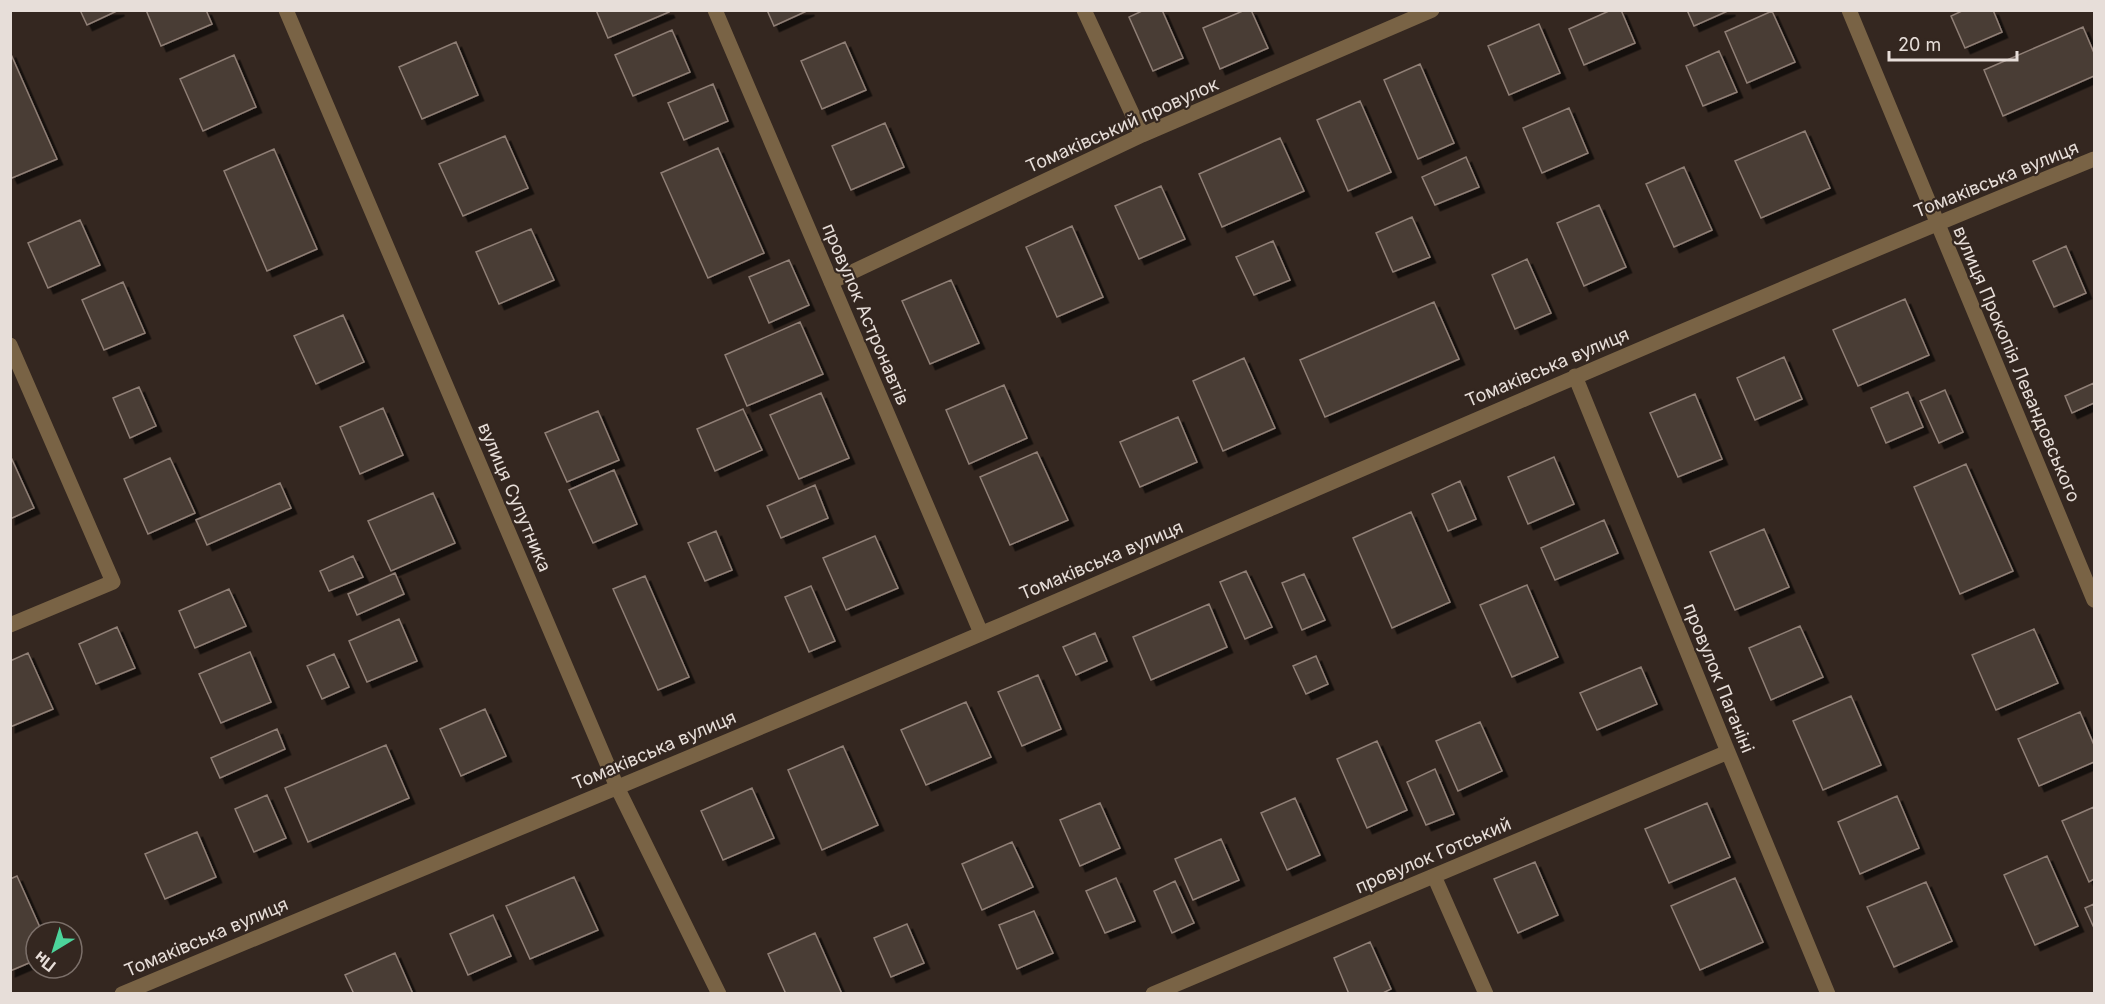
<svg xmlns="http://www.w3.org/2000/svg" width="2105" height="1004" font-family="Inter,sans-serif">
<defs>
<filter id="shadow"><feDropShadow dx="5.5" dy="5.5" stdDeviation="0" flood-color="#0009"/></filter>
</defs>
<rect width="100%" height="100%" fill="#342720"/>
<path fill="#4a3c34" stroke="#8f7f76" stroke-width="1.5" filter="url(#shadow)" d="M 80,10 L 119,10 L 87,25 Z
M 146,10 L 206,10 L 212,24 L 161,46 Z
M 596,10 L 668,10 L 669,12 L 608,38 Z
M 767,10 L 809,10 L 774,26 Z
M 1144,10 L 1162,10 L 1183,58 L 1153,71 L 1129,17 Z
M 1245,10 L 1251,10 L 1268,48 L 1220,69 L 1203,28 Z
M 1611,10 L 1621,10 L 1635,43 L 1584,65 L 1569,29 Z
M 1687,10 L 1730,10 L 1694,26 Z
M 1964,10 L 1993,10 L 2002,32 L 1965,48 L 1951,16 Z
M 1772,11 L 1795,62 L 1747,83 L 1725,32 Z
M 1539,24 L 1560,73 L 1509,95 L 1488,46 Z
M 2083,27 L 2094,53 L 2094,76 L 2003,116 L 1984,70 Z
M 672,30 L 690,72 L 633,96 L 615,55 Z
M 456,42 L 478,95 L 422,119 L 399,67 Z
M 845,42 L 866,90 L 822,109 L 801,61 Z
M 1719,51 L 1737,92 L 1703,106 L 1686,66 Z
M 10,52 L 57,159 L 12,178 L 10,174 Z
M 234,55 L 256,107 L 203,131 L 180,79 Z
M 1420,64 L 1454,143 L 1418,159 L 1384,80 Z
M 713,84 L 728,121 L 684,140 L 668,103 Z
M 1360,101 L 1391,172 L 1348,191 L 1317,120 Z
M 1569,108 L 1588,153 L 1542,173 L 1523,128 Z
M 885,123 L 904,167 L 851,190 L 832,146 Z
M 1805,131 L 1830,188 L 1761,218 L 1735,161 Z
M 505,136 L 528,188 L 463,216 L 439,164 Z
M 1280,138 L 1304,191 L 1222,227 L 1199,174 Z
M 718,148 L 764,253 L 708,278 L 661,173 Z
M 274,149 L 317,249 L 267,271 L 224,171 Z
M 1466,157 L 1479,187 L 1435,205 L 1422,177 Z
M 1684,167 L 1712,230 L 1674,247 L 1646,184 Z
M 1161,186 L 1185,239 L 1139,259 L 1115,206 Z
M 1599,205 L 1626,267 L 1584,286 L 1557,223 Z
M 1412,217 L 1430,257 L 1393,272 L 1376,233 Z
M 80,220 L 100,265 L 48,288 L 28,243 Z
M 1072,226 L 1103,297 L 1057,317 L 1026,247 Z
M 531,229 L 554,280 L 499,304 L 476,252 Z
M 1273,241 L 1290,280 L 1254,295 L 1236,257 Z
M 2066,246 L 2086,293 L 2054,307 L 2033,261 Z
M 1527,259 L 1551,313 L 1515,329 L 1492,275 Z
M 789,260 L 809,305 L 769,323 L 749,277 Z
M 951,280 L 979,343 L 930,364 L 902,301 Z
M 123,282 L 145,333 L 104,350 L 82,300 Z
M 1905,299 L 1929,355 L 1858,386 L 1833,330 Z
M 1434,302 L 1459,359 L 1325,417 L 1300,360 Z
M 343,315 L 364,362 L 316,384 L 294,336 Z
M 800,322 L 823,374 L 747,406 L 725,355 Z
M 1784,357 L 1802,399 L 1755,420 L 1737,378 Z
M 1244,358 L 1275,428 L 1223,451 L 1193,381 Z
M 2094,383 L 2094,403 L 2072,413 L 2065,396 Z
M 1004,385 L 1027,438 L 969,464 L 946,410 Z
M 139,387 L 156,426 L 130,438 L 113,398 Z
M 1945,390 L 1963,432 L 1939,443 L 1920,401 Z
M 1908,392 L 1923,427 L 1886,443 L 1871,408 Z
M 821,393 L 849,458 L 799,479 L 770,415 Z
M 1695,394 L 1722,459 L 1678,477 L 1650,413 Z
M 383,408 L 403,455 L 360,474 L 340,427 Z
M 743,409 L 762,450 L 715,471 L 697,429 Z
M 598,411 L 619,460 L 567,482 L 545,433 Z
M 1178,417 L 1197,462 L 1140,487 L 1120,442 Z
M 1037,452 L 1068,520 L 1010,545 L 980,477 Z
M 10,455 L 34,508 L 10,519 Z
M 1554,457 L 1574,504 L 1528,524 L 1508,477 Z
M 170,458 L 195,513 L 148,534 L 124,479 Z
M 1966,464 L 2013,571 L 1960,594 L 1914,487 Z
M 614,470 L 637,524 L 593,543 L 569,490 Z
M 1460,481 L 1476,519 L 1448,531 L 1432,494 Z
M 280,483 L 291,508 L 207,545 L 196,520 Z
M 815,485 L 828,518 L 781,538 L 767,506 Z
M 433,493 L 455,543 L 391,571 L 368,521 Z
M 1411,512 L 1450,602 L 1392,628 L 1353,538 Z
M 1604,520 L 1618,553 L 1555,580 L 1541,548 Z
M 1764,529 L 1789,587 L 1735,610 L 1710,552 Z
M 716,531 L 732,570 L 705,581 L 688,543 Z
M 875,536 L 898,588 L 846,610 L 823,558 Z
M 353,556 L 363,577 L 329,591 L 320,571 Z
M 1246,571 L 1272,627 L 1245,639 L 1220,582 Z
M 395,573 L 404,594 L 357,615 L 348,594 Z
M 1304,574 L 1325,620 L 1302,630 L 1282,583 Z
M 645,576 L 689,677 L 658,690 L 613,589 Z
M 1527,585 L 1558,657 L 1512,677 L 1480,605 Z
M 811,586 L 835,641 L 809,652 L 785,597 Z
M 229,589 L 246,626 L 195,648 L 179,611 Z
M 1209,604 L 1227,647 L 1151,680 L 1133,637 Z
M 399,619 L 417,661 L 367,682 L 349,641 Z
M 1800,626 L 1823,677 L 1771,700 L 1749,648 Z
M 117,627 L 135,668 L 96,684 L 79,644 Z
M 2034,629 L 2058,683 L 1996,710 L 1972,655 Z
M 1095,633 L 1107,661 L 1076,675 L 1063,647 Z
M 250,652 L 271,702 L 221,723 L 199,674 Z
M 28,653 L 53,709 L 10,727 L 10,661 Z
M 334,654 L 349,687 L 322,699 L 307,666 Z
M 1316,656 L 1328,684 L 1306,694 L 1293,666 Z
M 1641,667 L 1657,704 L 1597,730 L 1580,693 Z
M 1038,675 L 1061,729 L 1022,746 L 998,692 Z
M 1851,696 L 1881,765 L 1823,790 L 1793,721 Z
M 966,702 L 991,757 L 926,785 L 901,730 Z
M 485,709 L 506,756 L 461,776 L 440,729 Z
M 2080,712 L 2094,745 L 2094,762 L 2039,786 L 2018,739 Z
M 1480,722 L 1502,771 L 1458,791 L 1436,741 Z
M 277,729 L 285,749 L 220,778 L 211,758 Z
M 1377,741 L 1407,810 L 1367,828 L 1337,759 Z
M 386,745 L 409,798 L 308,842 L 285,788 Z
M 843,746 L 878,825 L 822,850 L 788,770 Z
M 1435,769 L 1454,814 L 1426,825 L 1407,782 Z
M 752,788 L 774,838 L 723,860 L 701,811 Z
M 267,795 L 286,838 L 254,852 L 235,809 Z
M 1897,796 L 1919,848 L 1860,874 L 1838,822 Z
M 1295,798 L 1320,855 L 1287,870 L 1261,813 Z
M 1100,803 L 1120,848 L 1080,866 L 1060,820 Z
M 1707,803 L 1730,857 L 1669,883 L 1645,829 Z
M 2094,807 L 2094,879 L 2089,882 L 2062,821 Z
M 197,832 L 216,877 L 165,899 L 145,854 Z
M 1221,839 L 1239,880 L 1193,900 L 1175,859 Z
M 1012,842 L 1033,887 L 982,910 L 962,864 Z
M 2047,856 L 2078,926 L 2035,945 L 2004,875 Z
M 1535,862 L 1558,915 L 1518,933 L 1494,879 Z
M 17,876 L 42,932 L 36,932 L 36,960 L 10,971 L 10,879 Z
M 574,877 L 598,930 L 530,959 L 506,906 Z
M 1116,878 L 1135,921 L 1105,933 L 1086,891 Z
M 1735,878 L 1763,942 L 1700,970 L 1671,906 Z
M 1175,881 L 1194,923 L 1172,933 L 1154,891 Z
M 1926,882 L 1952,941 L 1894,967 L 1867,907 Z
M 2094,904 L 2094,928 L 2085,908 Z
M 1034,911 L 1053,953 L 1017,969 L 999,925 Z
M 493,915 L 511,956 L 468,975 L 450,934 Z
M 907,924 L 924,963 L 891,977 L 874,938 Z
M 815,933 L 842,994 L 786,994 L 768,954 Z
M 1370,942 L 1391,989 L 1381,994 L 1349,994 L 1334,958 Z
M 395,953 L 413,994 L 354,994 L 345,975 Z"/>
<g fill="none" stroke-linecap="round" stroke-linejoin="round">
<path stroke="#796345" stroke-width="15" d="M 286,10 L 617,787 L 719,994
M 715,10 L 981,633
M 1084,10 L 1142,135
M 1849,10 L 2094,600
M 831,282 L 1142,135 L 1432,10
M 10,345 L 113,582 L 10,625
M 1575,376 L 1728,752 L 1828,994
M 1434,876 L 1486,994
M 122,994 C 410,873 699,755 985,632 C 1355,473 1722,311 2094,159
M 1153,994 L 1728,752"/>
</g>
<g text-anchor="middle" dominant-baseline="central" stroke-width="4.5" stroke-linejoin="round" paint-order="stroke">
<g font-size="18" fill="#e7ded9" stroke="#342720">
<text transform="translate(1122 125) rotate(-24)">Томаківський провулок</text>
<text transform="translate(1996 179) rotate(-22)">Томаківська вулиця</text>
<text transform="translate(866 314) rotate(67)">провулок Астронавтів</text>
<text transform="translate(2017 364) rotate(67)">вулиця Прокопія Левандовського</text>
<text transform="translate(1547 367) rotate(-23)">Томаківська вулиця</text>
<text transform="translate(515 497) rotate(67)">вулиця Супутника</text>
<text transform="translate(1101 560) rotate(-23)">Томаківська вулиця</text>
<text transform="translate(1719 678) rotate(68)">провулок Паганіні</text>
<text transform="translate(654 750) rotate(-23)">Томаківська вулиця</text>
<text transform="translate(1433 855) rotate(-23)">провулок Готський</text>
<text transform="translate(206 937) rotate(-23)">Томаківська вулиця</text>
</g>
</g>
<rect width="2105" height="1004" fill="none" stroke="#e7ded9" stroke-width="24"/>
<g transform="translate(54 950) rotate(218)"><circle r="28" fill="#342720" stroke="#7c706a" stroke-width="1.5"/>
<path d="M0-4.5L10 22L0 15L-10 22Z" fill="#4cd49b"/>
<text y="-9" font-size="16" font-weight="bold" text-anchor="middle" fill="#e7ded9">Пн</text>
</g>
<path d="M1889 51v9h128v-9" fill="none" stroke="#e7ded9" stroke-width="3"/>
<text x="1898" y="51" font-size="18" fill="#e7ded9" stroke="#342720" stroke-width="4.5" paint-order="stroke">20 m</text>
</svg>
